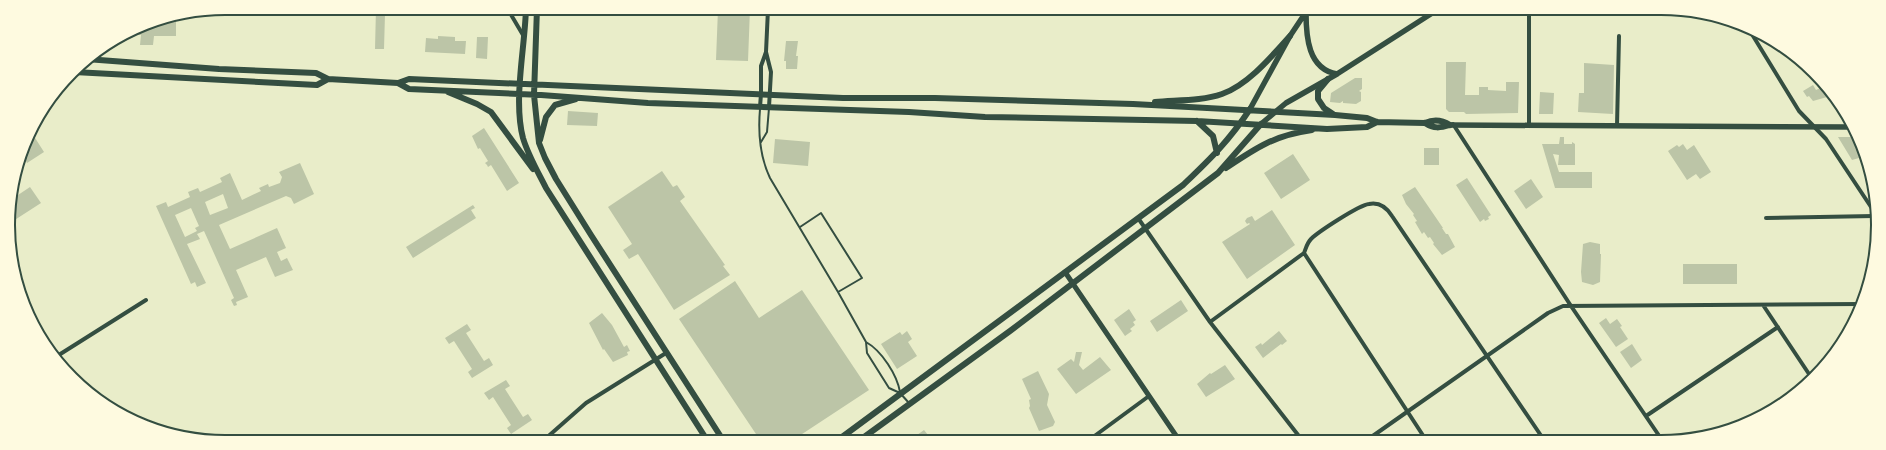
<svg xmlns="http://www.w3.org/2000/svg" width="1886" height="450" font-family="Helvetica,sans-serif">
<rect width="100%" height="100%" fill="#e9edc9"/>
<path fill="#bcc5a7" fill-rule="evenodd" d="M 376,8 L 432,8 L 432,15 L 385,14 L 384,49 L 375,49 Z
M 718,9 L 750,9 L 748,61 L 716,60 Z
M 176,18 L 176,36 L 154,36 L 153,45 L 140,45 L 141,35 L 126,35 L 142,24 Z
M 438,36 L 455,37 L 455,41 L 466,41 L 465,54 L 425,52 L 426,38 L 438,39 Z
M 477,37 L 488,37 L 487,59 L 476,58 Z
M 786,41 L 798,41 L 796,56 L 798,56 L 797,69 L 786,69 L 786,61 L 784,61 Z
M 1446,62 L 1466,62 L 1465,95 L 1479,95 L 1479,87 L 1488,87 L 1488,90 L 1506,91 L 1506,82 L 1519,82 L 1518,113 L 1466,114 L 1464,112 L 1449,112 L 1446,109 Z
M 1584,63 L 1614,65 L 1613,114 L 1578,112 L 1579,93 L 1584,93 Z
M 1355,78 L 1362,78 L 1362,89 L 1359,91 L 1361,92 L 1361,101 L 1356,104 L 1343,103 L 1343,101 L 1340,103 L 1330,102 L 1331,93 Z
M 1813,85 L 1816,90 L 1825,86 L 1834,95 L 1813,101 L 1809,96 L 1807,97 L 1803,91 Z
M 1540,92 L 1554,93 L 1553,114 L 1539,114 Z
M 568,111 L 598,113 L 597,126 L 567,125 Z
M 484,128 L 519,183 L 507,191 L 491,165 L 488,167 L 487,165 L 485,163 L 488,161 L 480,148 L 478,149 L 472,136 Z
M 30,130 L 44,152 L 27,163 L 23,156 Z
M 1560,137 L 1564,137 L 1564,144 L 1572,144 L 1572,142 L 1575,144 L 1575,165 L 1558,165 L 1559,155 L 1553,154 L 1559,172 L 1592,172 L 1592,188 L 1555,188 L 1542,144 L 1559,144 Z
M 1838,137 L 1855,137 L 1859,145 L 1859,158 L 1852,160 Z
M 775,139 L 810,142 L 808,166 L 773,163 Z
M 1683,144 L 1687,150 L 1694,145 L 1711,172 L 1700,179 L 1696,174 L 1687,180 L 1668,151 L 1677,145 L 1679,147 Z
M 1424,148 L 1439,148 L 1439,165 L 1424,165 Z
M 1293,154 L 1310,180 L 1281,199 L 1264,173 Z
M 300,163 L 314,194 L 294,204 L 291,198 L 286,196 L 219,225 L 230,249 L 277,228 L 286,248 L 277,252 L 281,261 L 287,258 L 293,270 L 275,277 L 266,257 L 236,270 L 248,297 L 236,302 L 237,305 L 234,306 L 231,300 L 234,298 L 204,231 L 197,234 L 200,239 L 187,244 L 206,283 L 197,287 L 195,282 L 191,284 L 156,206 L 166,202 L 168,207 L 190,197 L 188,192 L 198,188 L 200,192 L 222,182 L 220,178 L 230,173 L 242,200 L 261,191 L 259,188 L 268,184 L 269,187 L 280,183 L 282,177 L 279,172 ZM 223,194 L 228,208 L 210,215 L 205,202 ZM 191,208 L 199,226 L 195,228 L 197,231 L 185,237 L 175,215 Z
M 662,171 L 673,187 L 677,185 L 685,197 L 680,201 L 725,265 L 723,266 L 730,275 L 674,310 L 638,254 L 629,259 L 623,250 L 632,244 L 608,207 Z
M 1467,178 L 1491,215 L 1488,217 L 1489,219 L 1485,221 L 1484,219 L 1480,222 L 1456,185 Z
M 1531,179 L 1543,197 L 1526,209 L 1514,191 Z
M 30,187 L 41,203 L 10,223 L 8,211 L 12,199 Z
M 1415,187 L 1443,228 L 1442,228 L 1446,234 L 1448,234 L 1455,247 L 1442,255 L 1433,244 L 1434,243 L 1430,237 L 1428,238 L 1424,232 L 1422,234 L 1415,222 L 1417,221 L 1413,215 L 1414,214 L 1406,204 L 1402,195 Z
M 473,205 L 475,208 L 471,210 L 476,218 L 413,258 L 406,247 Z
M 1272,210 L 1295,245 L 1247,279 L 1222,242 L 1250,224 L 1249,223 L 1247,224 L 1245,221 L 1247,218 L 1252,216 L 1255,221 Z
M 1590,242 L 1600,244 L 1600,254 L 1601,254 L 1600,282 L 1593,285 L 1582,282 L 1581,272 L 1583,244 Z
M 1683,264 L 1737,264 L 1737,284 L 1683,284 Z
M 735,281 L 759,318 L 802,290 L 869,390 L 793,440 L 760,440 L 679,319 Z
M 1181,300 L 1188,311 L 1157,332 L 1150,321 Z
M 1129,309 L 1136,320 L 1133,322 L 1135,325 L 1130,329 L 1132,331 L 1125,336 L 1114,320 Z
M 602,313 L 612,325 L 624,347 L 627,345 L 630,351 L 627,352 L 628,355 L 613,362 L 604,349 L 603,350 L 589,323 Z
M 1606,318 L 1610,324 L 1617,319 L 1622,326 L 1620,327 L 1628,339 L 1616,347 L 1599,323 Z
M 467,324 L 471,330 L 466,333 L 484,361 L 489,358 L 493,365 L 472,378 L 468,372 L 472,369 L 454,341 L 449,344 L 445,338 Z
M 907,331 L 912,339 L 908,342 L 917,356 L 897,369 L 881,344 L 900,332 L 902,335 Z
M 1279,331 L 1287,341 L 1282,345 L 1281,344 L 1263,358 L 1255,347 L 1261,343 L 1262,345 Z
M 1632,344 L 1642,360 L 1631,368 L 1620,352 Z
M 1076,352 L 1082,352 L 1079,365 L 1083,370 L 1100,357 L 1111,370 L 1076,394 L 1057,369 L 1071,359 L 1074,362 Z
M 1225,365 L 1235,379 L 1206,397 L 1197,384 L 1210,373 L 1211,374 Z
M 1038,371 L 1049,394 L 1047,405 L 1055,422 L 1053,426 L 1039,431 L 1029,408 L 1030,406 L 1029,400 L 1031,399 L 1022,379 Z
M 506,380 L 510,386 L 505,389 L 523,417 L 528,414 L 532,420 L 511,434 L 507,428 L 511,425 L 493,397 L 489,400 L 484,393 Z
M 924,430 L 932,440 L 910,440 Z"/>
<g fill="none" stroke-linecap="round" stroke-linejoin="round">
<path stroke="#344e41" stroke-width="2" d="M 760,109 C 758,132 760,157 770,178 L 838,292 L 866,342 L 867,353 L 889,388 L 900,393 L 909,403
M 761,142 L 767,132 L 769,108
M 800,227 L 821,213 L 862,278 L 838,292
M 866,342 C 882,351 897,375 900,392"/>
<path stroke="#344e41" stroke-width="4" d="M 507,8 L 523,35
M 768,9 L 766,52 L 771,72 L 769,107
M 1529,10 L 1529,124
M 1750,31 L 1799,111 L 1826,139 L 1873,210
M 760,107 L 761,94 L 761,66 L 766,52
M 1453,124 L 1571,306 L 1662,440
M 1617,126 L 1619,36
M 1138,218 L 1210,322 L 1302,440
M 1766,218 L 1874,216
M 1304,253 L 1426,440
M 1763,305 L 1813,380
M 1210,322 L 1304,253 C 1306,248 1307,243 1311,239 C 1318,232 1359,205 1369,204 C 1379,202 1387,208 1392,216 L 1544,440
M 54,358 L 146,300
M 1646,416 L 1778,327
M 544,440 L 586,403 L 666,353
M 1089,440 L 1149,396
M 1367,440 L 1548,313 L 1563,306 L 1861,304"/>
<path stroke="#344e41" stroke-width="5" d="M 1065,272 L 1179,440"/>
<path stroke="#344e41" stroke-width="5.5" d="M 1306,12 C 1306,37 1308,69 1337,74
M 1250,109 L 1290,36 L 1308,9
M 1261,124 L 1286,103 L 1337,74 L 1437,10
M 1450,125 L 1850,127"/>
<path stroke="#344e41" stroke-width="6" d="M 526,8 C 525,48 513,100 523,138 C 528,155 538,172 546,188 L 707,440
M 537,8 L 534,95 L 539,143 L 545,158 L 556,179 L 591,235 L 723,440
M 86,59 L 219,69 L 316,73 L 328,79 L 398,83 L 409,89 L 541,95 L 648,103 L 909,112 L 985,117 L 1197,121 L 1327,129 L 1367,127 L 1377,122
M 74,72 L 317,85 L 328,79
M 1328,79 L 1318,91 L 1318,99 L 1324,108 L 1333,114
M 398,83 L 409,79 L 843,98 L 935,98 L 1133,104 L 1335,115 L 1367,118 L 1377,122 L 1425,123 C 1434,119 1442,120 1450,125
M 448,92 L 477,104 L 491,112 L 533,169
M 1155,102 C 1177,100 1202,101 1222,94 C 1248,85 1272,56 1290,36
M 1197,121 L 1213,136 L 1217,153
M 1425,123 C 1434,129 1440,128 1450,125
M 540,140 L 546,117 L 555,105 L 576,99
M 1226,168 C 1256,148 1275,135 1312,130
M 838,440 L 1183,185 C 1210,159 1229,141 1250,109
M 860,440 L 1010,331 L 1218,173 L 1261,124"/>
</g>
<path d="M0 0H1886V450H0ZM225 15H1661A210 210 0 0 1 1871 225V225A210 210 0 0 1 1661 435H225A210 210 0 0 1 15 225V225A210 210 0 0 1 225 15Z" fill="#fefae0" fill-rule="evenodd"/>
<path fill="none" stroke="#344e41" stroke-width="2" d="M225 15H1661A210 210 0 0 1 1871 225V225A210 210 0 0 1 1661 435H225A210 210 0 0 1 15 225V225A210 210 0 0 1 225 15Z"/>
</svg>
